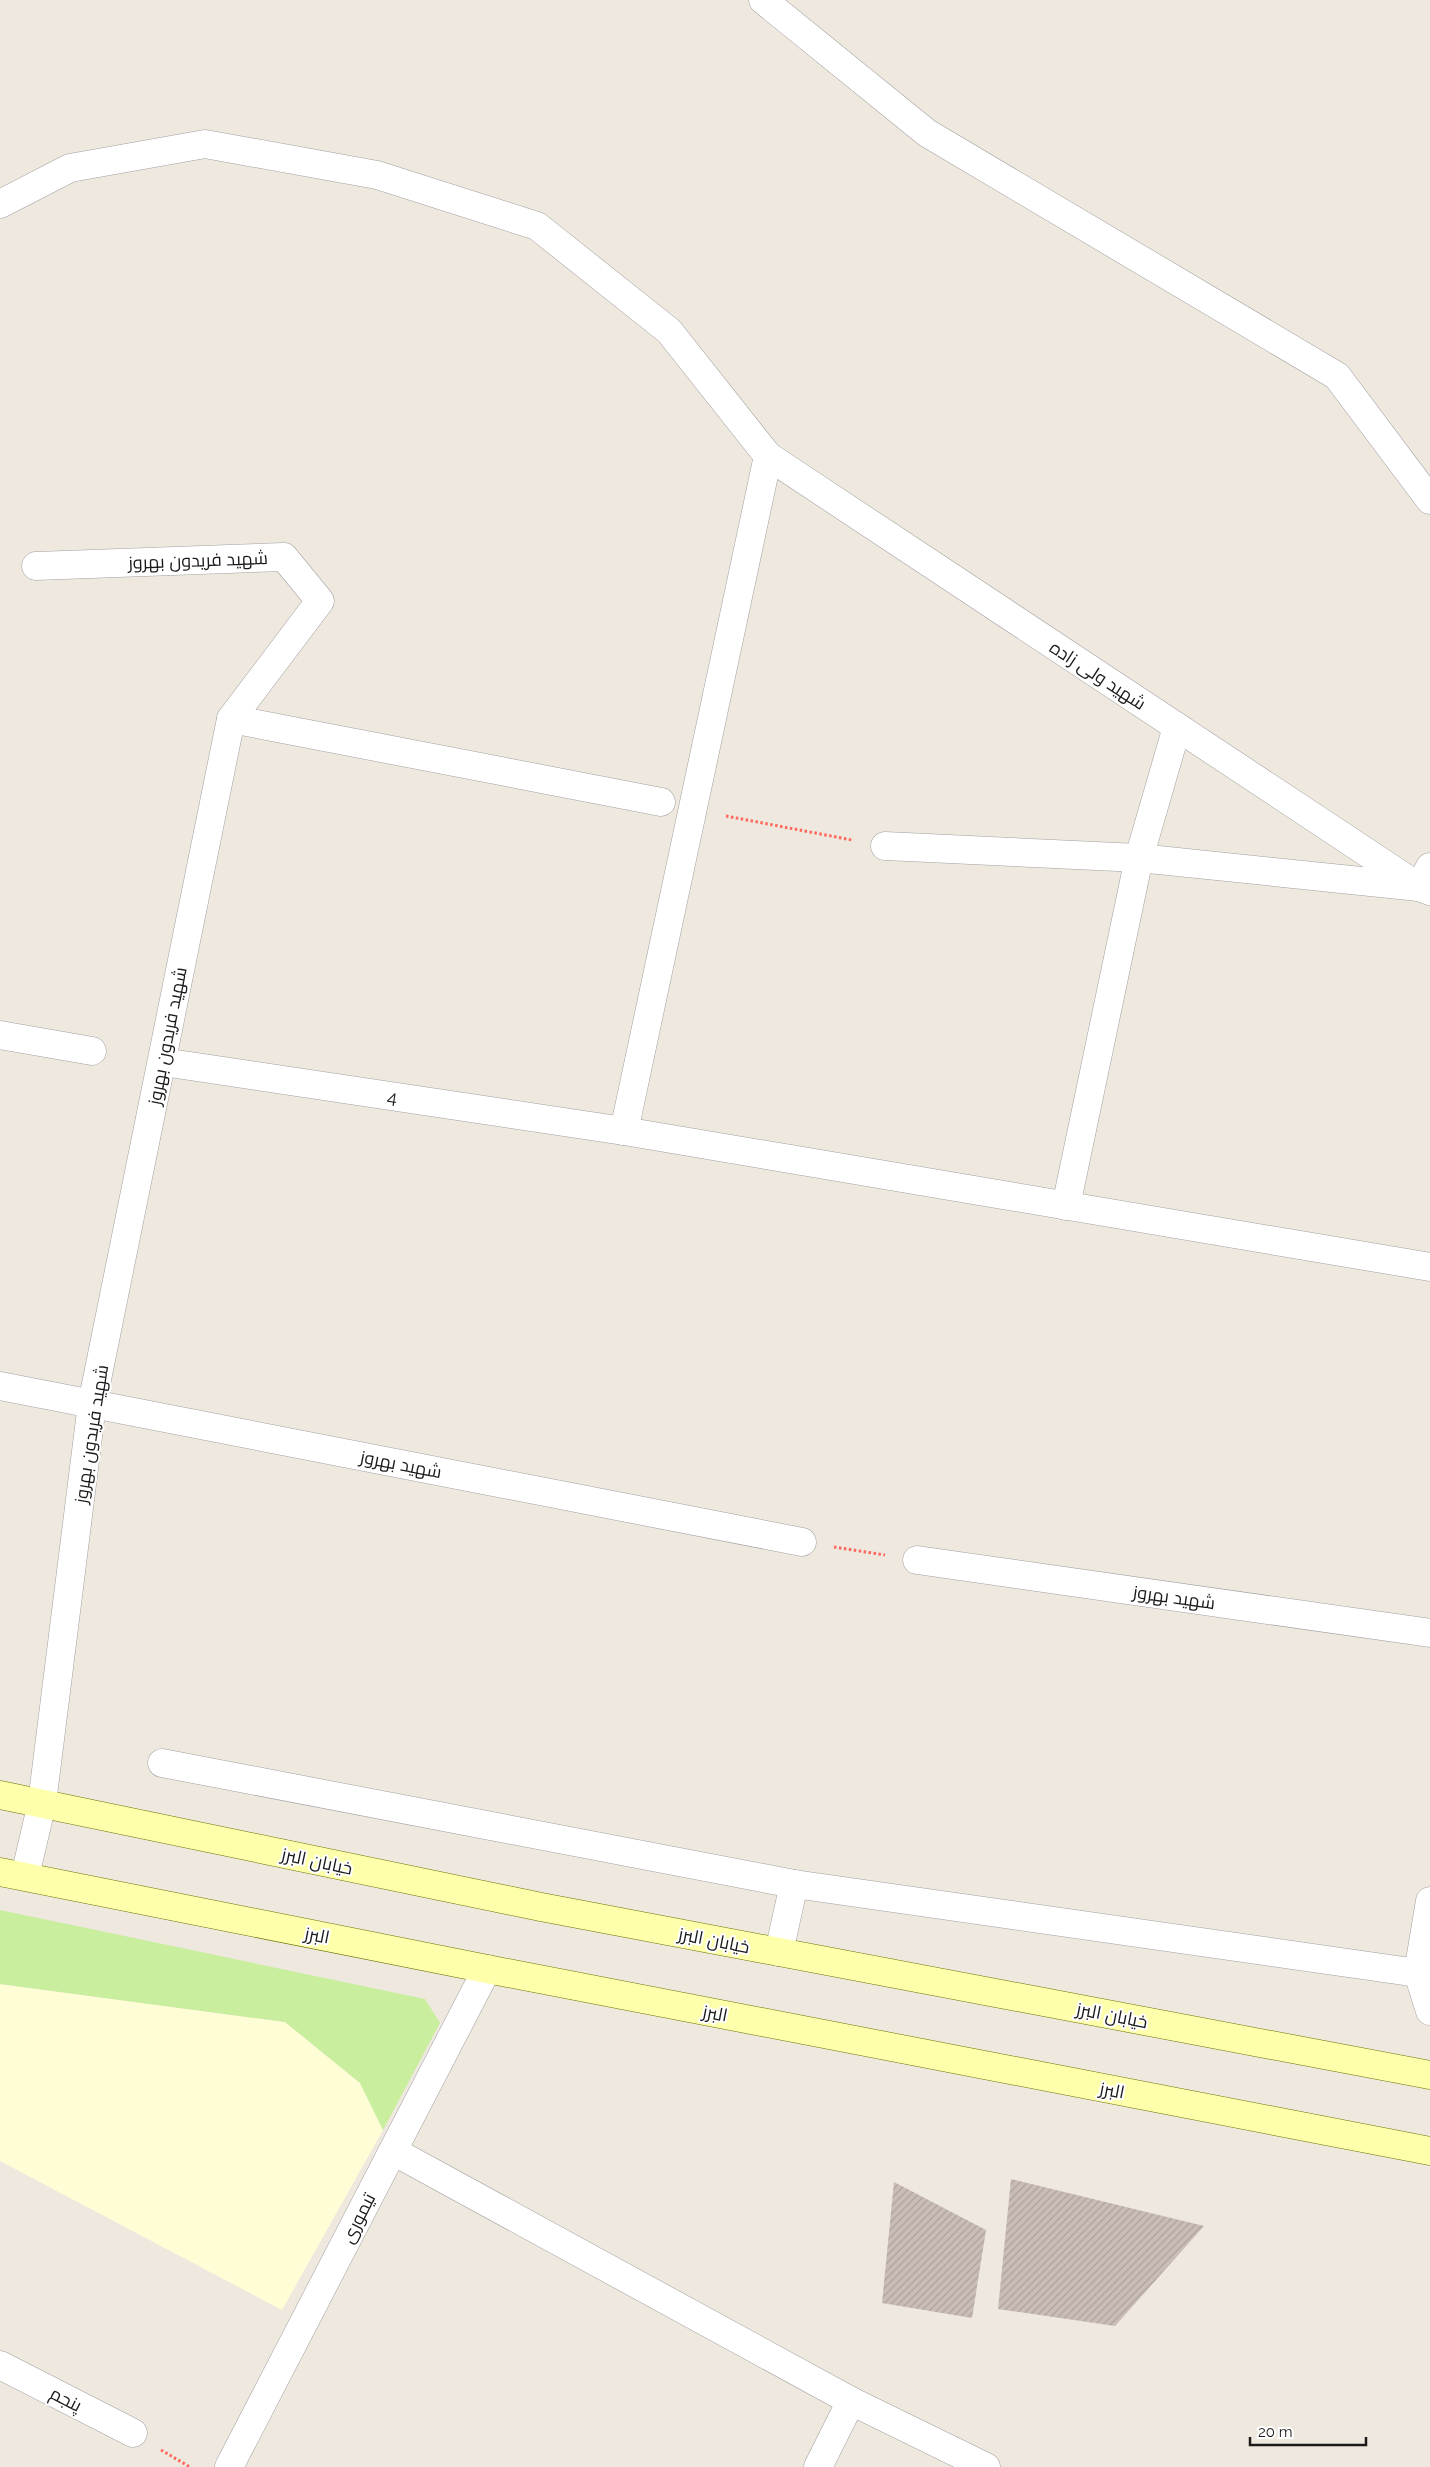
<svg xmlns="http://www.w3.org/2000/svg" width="1430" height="2467" font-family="Raleway,Cairo,sans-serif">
<defs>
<pattern id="building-hatch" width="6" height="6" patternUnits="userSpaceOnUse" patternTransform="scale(1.25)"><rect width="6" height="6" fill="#c9bdb5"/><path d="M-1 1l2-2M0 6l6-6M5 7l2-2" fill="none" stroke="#aca29b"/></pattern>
</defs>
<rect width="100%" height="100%" fill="#eee8de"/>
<path fill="#fffdd6" d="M 0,1984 L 285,2022 L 360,2083 L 383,2130 L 282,2310 L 0,2161 Z"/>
<path fill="#c8ee9e" d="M 0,1910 L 425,1999 L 440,2023 L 383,2130 L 360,2083 L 285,2022 L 0,1984 Z"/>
<path fill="url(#building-hatch)" d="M 1011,2179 L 1204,2226 L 1115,2326 L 998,2309 Z
M 894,2182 L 986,2230 L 972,2318 L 882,2303 Z"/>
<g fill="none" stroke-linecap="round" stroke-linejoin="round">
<defs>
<g id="street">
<path d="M 763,0 L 927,133 L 1337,376 L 1430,500"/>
<path d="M 0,204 L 70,168 L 205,144 L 377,175 L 537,226 L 669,331 L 768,456 L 1419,887 L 1430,891"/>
<path d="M 231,719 L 661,802"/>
<path d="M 885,846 L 1139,858 L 1419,887 L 1430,867"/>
<path d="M 0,1035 L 92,1051"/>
<path id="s1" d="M 163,1062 L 624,1131 L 1430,1267"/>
<path d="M 624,1131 L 768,456"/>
<path d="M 1066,1206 L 1139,858 L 1177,727"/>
<path d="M 0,1386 L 802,1542"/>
<path d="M 917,1560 L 1430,1633"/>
<path d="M 162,1763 L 794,1884 L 1418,1973"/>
<path d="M 25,1876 L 42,1803 L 92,1404 L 231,719 L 320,601 L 284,557 L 36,566"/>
<path d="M 1430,1901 L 1418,1973 L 1430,2011"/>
<path d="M 779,1952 L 794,1884"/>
<path d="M 393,2151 L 851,2401 L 986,2467"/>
<path d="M 0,2365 L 133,2433"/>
<path d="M 229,2467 L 487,1969"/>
<path d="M 818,2467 L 851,2401"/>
</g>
<path id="secondary" d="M 0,1795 L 541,1907 L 1430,2075
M 0,1872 L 487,1969 L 1430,2151"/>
</defs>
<use href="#street" stroke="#a1a1a1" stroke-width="29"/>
<use href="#secondary" stroke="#6b7300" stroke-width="29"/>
<path stroke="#ff685e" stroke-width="3" stroke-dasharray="2.5 2.5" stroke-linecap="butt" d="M 726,816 L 852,840
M 834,1547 L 885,1555
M 161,2450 L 190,2467"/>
<use href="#street" stroke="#fff" stroke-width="28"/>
<use href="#secondary" stroke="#feffab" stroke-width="28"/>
</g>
<g text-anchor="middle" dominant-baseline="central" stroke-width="4" stroke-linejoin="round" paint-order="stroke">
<g font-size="18" fill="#1a1a1a" stroke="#fff">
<text transform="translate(198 560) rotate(-2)">شهید فریدون بهروز</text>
<text transform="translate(1098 675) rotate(33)">شهید ولی زاده</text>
<text transform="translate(167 1036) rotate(-79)">شهید فریدون بهروز</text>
<text stroke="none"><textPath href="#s1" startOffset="232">4</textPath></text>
<text transform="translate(91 1434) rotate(-81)">شهید فریدون بهروز</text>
<text transform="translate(401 1464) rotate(11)">شهید بهروز</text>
<text transform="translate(1174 1597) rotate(8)">شهید بهروز</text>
<text transform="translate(317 1861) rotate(12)">خیابان البرز</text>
<text transform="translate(317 1935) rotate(11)">البرز</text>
<text transform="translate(714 1940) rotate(11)">خیابان البرز</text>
<text transform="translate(715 2013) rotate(11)">البرز</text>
<text transform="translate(1112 2015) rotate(11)">خیابان البرز</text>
<text transform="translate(1112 2090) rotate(11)">البرز</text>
<text transform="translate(358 2218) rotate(-63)">تیموری</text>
<text transform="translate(66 2399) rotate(27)">پنجم</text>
</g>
</g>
<path d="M1250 2437v8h116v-8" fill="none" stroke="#1a1a1a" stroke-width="2.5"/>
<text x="1258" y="2437" font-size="15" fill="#1a1a1a" stroke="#ffffff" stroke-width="4" paint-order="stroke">20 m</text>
</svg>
